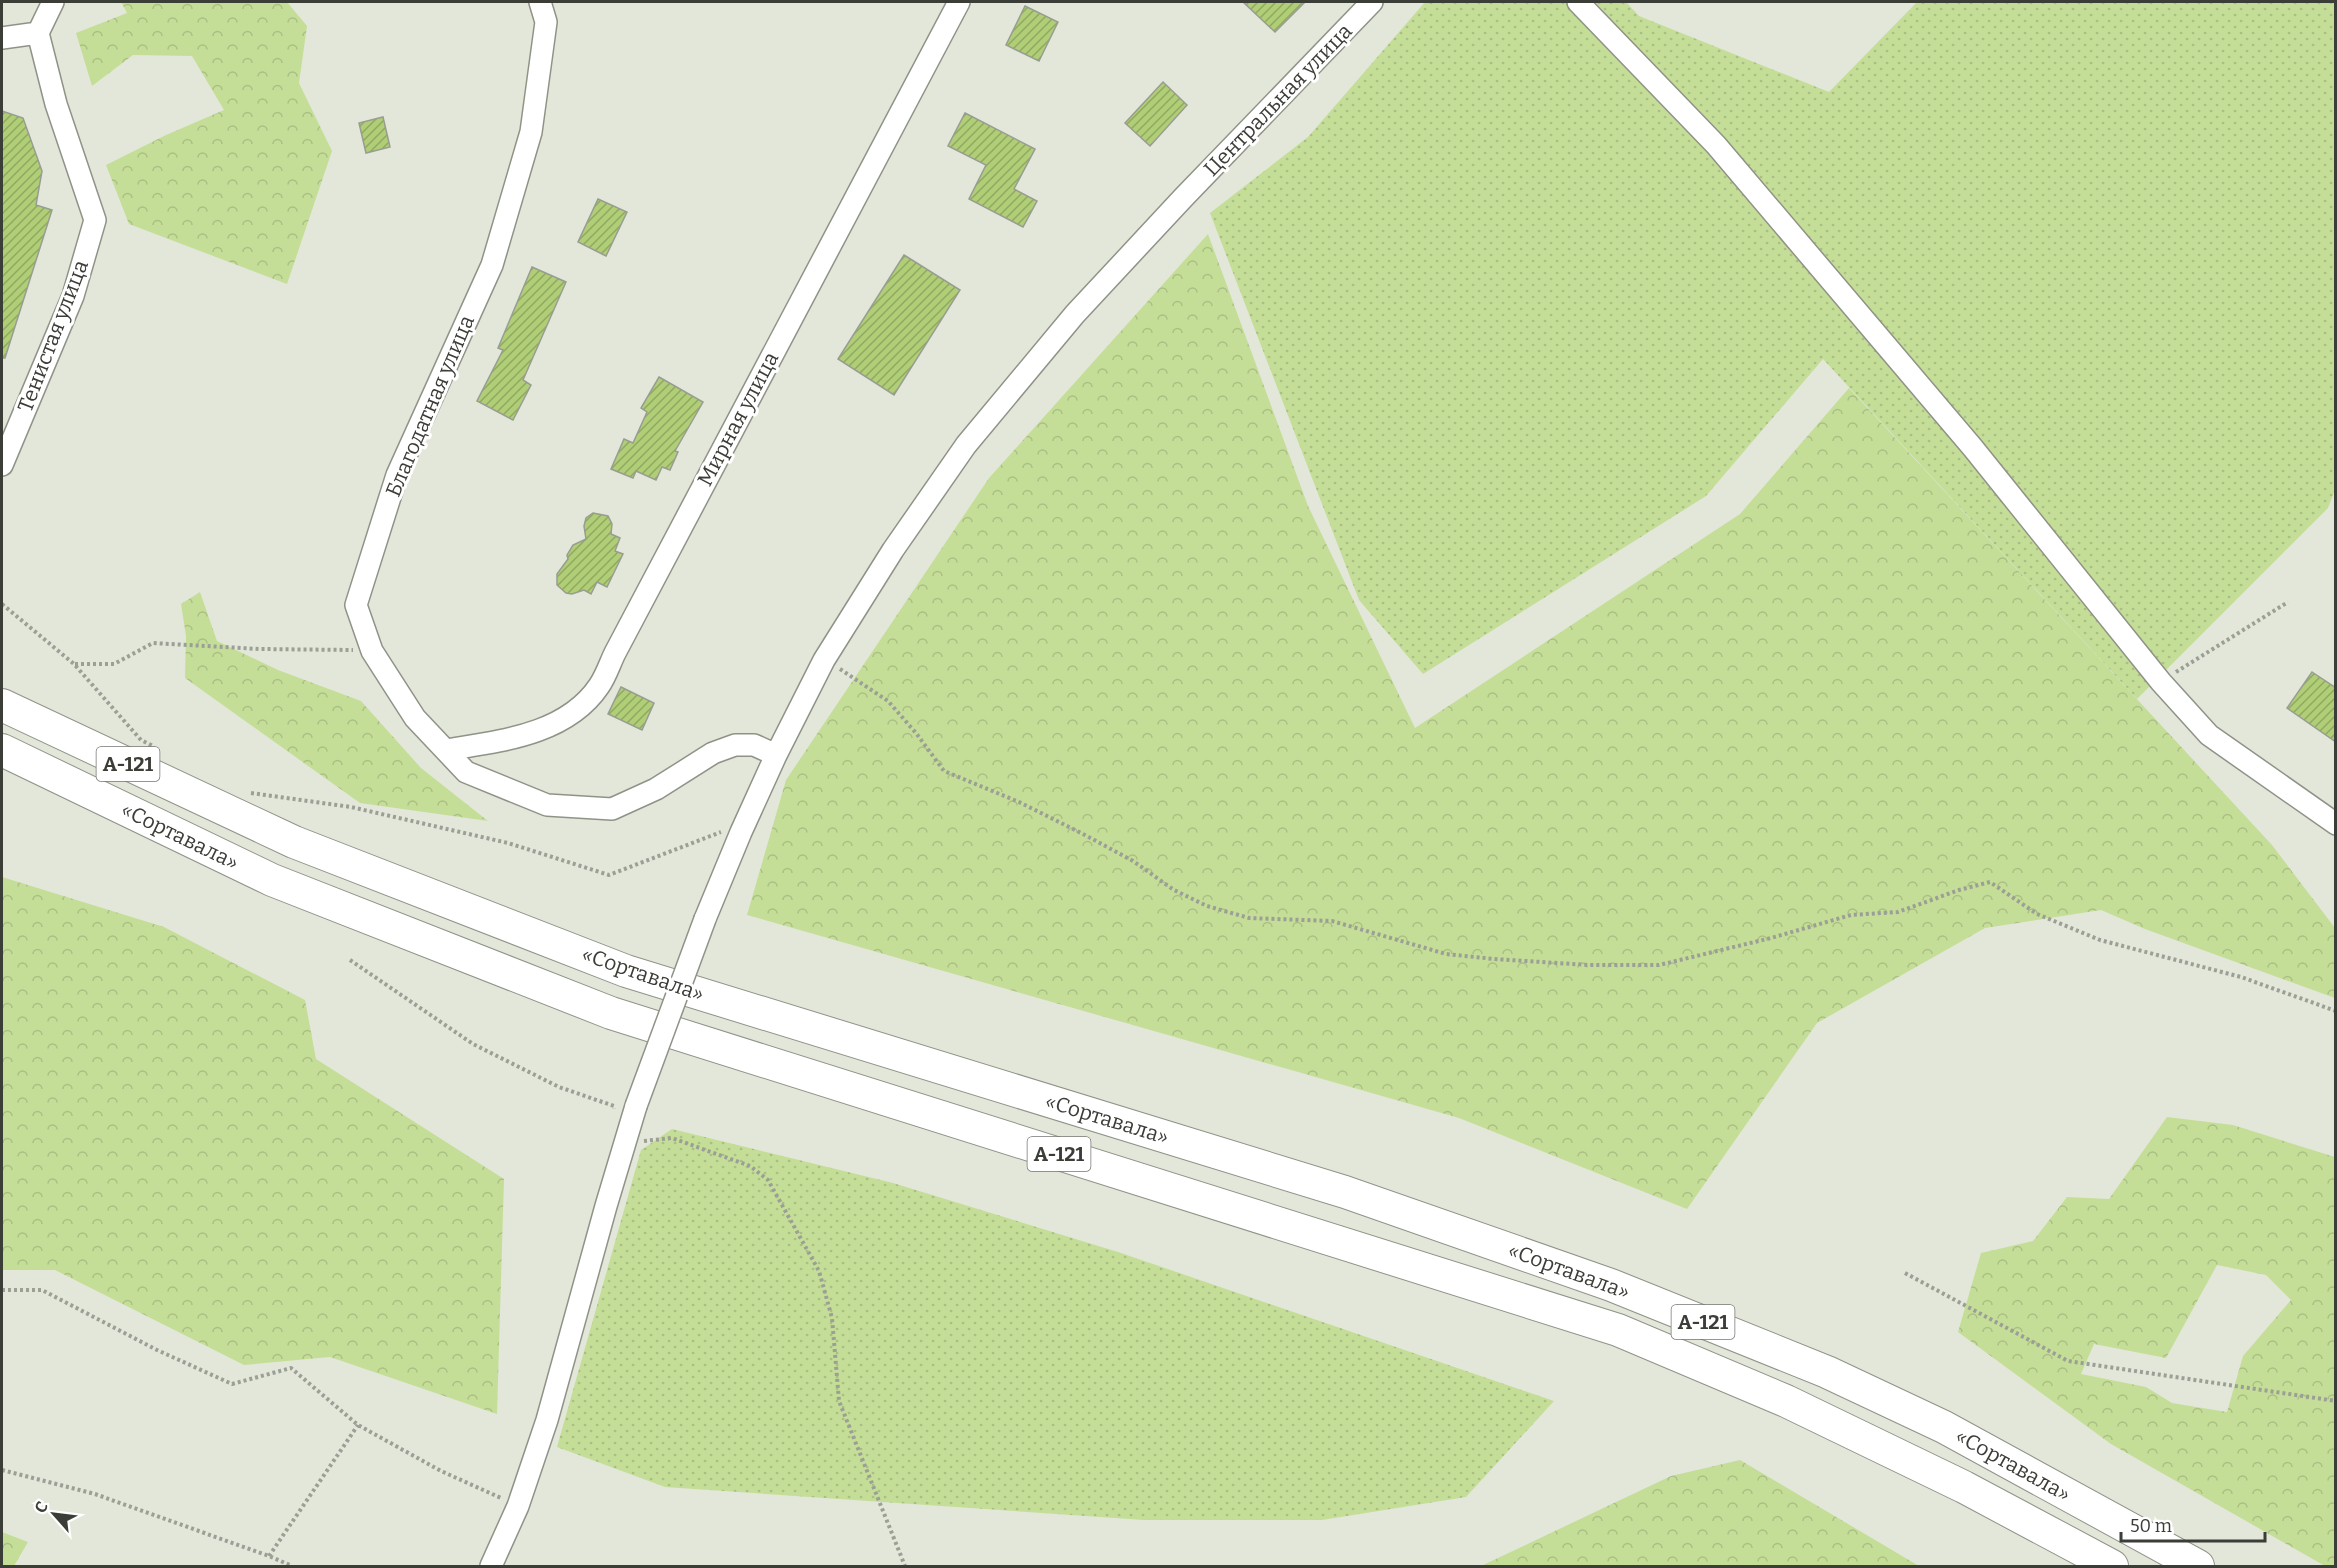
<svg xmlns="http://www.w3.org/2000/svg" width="2337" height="1568" font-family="Bitter,serif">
<defs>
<pattern id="grass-dots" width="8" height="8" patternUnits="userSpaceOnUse" patternTransform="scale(1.5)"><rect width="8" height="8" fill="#c5de97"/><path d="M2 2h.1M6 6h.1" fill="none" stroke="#aabf83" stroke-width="1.8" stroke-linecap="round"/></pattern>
<pattern id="forest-crowns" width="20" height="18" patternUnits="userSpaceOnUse" patternTransform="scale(1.5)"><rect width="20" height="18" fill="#c5de97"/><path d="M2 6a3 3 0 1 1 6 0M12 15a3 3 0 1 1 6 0" fill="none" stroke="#aabf83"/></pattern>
<pattern id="building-hatch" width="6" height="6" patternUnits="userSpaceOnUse" patternTransform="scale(1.5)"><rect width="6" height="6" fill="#b0ce76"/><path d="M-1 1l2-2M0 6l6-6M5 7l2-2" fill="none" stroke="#90a862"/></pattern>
</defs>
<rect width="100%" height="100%" fill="#e2e7da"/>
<path fill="url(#grass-dots)" d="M 1425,2 L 1626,2 L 1639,16 L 1829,92 L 1917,2 L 2335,2 L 2335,490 L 2328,508 L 2137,699 L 1823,359 L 1706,496 L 1423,674 L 1359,600 L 1210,213 L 1308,137 Z
M 672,1129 L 893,1183 L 1118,1252 L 1554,1401 L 1466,1497 L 1322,1520 L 1144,1520 L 665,1487 L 557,1447 L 641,1150 Z"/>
<path fill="url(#forest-crowns)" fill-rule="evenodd" d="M 121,2 L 287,2 L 307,26 L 299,83 L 332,151 L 287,284 L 129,224 L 106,165 L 166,135 L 224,110 L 192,56 L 133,55 L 92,86 L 76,33 L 127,13 Z
M 1208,234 L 1308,506 L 1415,728 L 1740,514 L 1849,388 L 2272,845 L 2335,928 L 2335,998 L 2145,929 L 2101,910 L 1985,928 L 1817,1023 L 1687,1209 L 1459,1118 L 747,915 L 786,780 L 989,478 Z
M 200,592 L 217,641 L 278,670 L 361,701 L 421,768 L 488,821 L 360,803 L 185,678 L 186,636 L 181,604 Z
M 2,877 L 164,927 L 305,1000 L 316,1059 L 504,1179 L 497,1414 L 330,1357 L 244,1365 L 55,1270 L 2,1270 Z
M 2167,1117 L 2233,1125 L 2335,1157 L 2335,1566 L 2325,1566 L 2111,1444 L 1958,1332 L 1981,1253 L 2033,1241 L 2067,1197 L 2109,1199 ZM 2217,1265 L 2266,1275 L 2291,1300 L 2243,1356 L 2227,1412 L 2172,1403 L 2146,1387 L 2081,1374 L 2094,1344 L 2166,1358 Z
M 1740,1460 L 1919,1566 L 1481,1566 L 1671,1476 Z
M 2,1532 L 28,1542 L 14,1566 L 2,1566 Z"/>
<path fill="url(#building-hatch)" stroke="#989d91" stroke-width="1.5" d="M 1243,2 L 1305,2 L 1275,32 Z
M 1025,6 L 1058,22 L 1039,61 L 1006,45 Z
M 1163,82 L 1187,105 L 1150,146 L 1125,123 Z
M 2,111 L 23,118 L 42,171 L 36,205 L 52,210 L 5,358 L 2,358 Z
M 965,113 L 1035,149 L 1014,189 L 1037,201 L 1023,227 L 969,199 L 986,165 L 948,146 Z
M 383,117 L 390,147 L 366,153 L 359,123 Z
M 598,199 L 627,212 L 606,256 L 578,242 Z
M 904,255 L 960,290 L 894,395 L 838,359 Z
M 532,267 L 566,282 L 523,380 L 531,385 L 513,420 L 477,401 L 503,350 L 498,348 Z
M 659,377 L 703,402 L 675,451 L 678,452 L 670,470 L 662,467 L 656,480 L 636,471 L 633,478 L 611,469 L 624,439 L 633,443 L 647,412 L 641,408 Z
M 593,513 L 608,516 L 612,524 L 611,534 L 620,538 L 615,551 L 623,554 L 607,587 L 597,582 L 591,594 L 584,590 L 572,594 L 566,593 L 557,585 L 557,574 L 568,559 L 567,555 L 573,545 L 586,539 L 584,526 L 586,518 Z
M 2312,672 L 2336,688 L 2336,742 L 2287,708 Z
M 621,687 L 654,703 L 642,730 L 608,714 Z"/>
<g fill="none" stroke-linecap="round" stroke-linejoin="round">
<defs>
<path id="minor" d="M 540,2 L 546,22 L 531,132 L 492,265 L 397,475 L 356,605 L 372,651 L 415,718 L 466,772 L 547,805 L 612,809 L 656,789 L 713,753 L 735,745 L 754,745 L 776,755
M 1578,2 L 1716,145 L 1973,448 L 2161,682 L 2209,735 L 2336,824
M 2,38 L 38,33 L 53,2
M 2,465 L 73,296 L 95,220 L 56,104 L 38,33
M 446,750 C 500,741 566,735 599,686 C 606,676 610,663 615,653 L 959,2
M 705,919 L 741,832 L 776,755 L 824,660 L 893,550 L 966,445 L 1075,314 L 1183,198 L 1372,2
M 491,1566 L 518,1506 L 547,1420 L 606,1206 L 636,1106"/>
<path id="highway" d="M 2,705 L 294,842 L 626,971 L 1345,1192 L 1611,1285 L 1827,1372 L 1944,1427 L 2198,1566
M 2,750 L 272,880 L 611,1013 L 1618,1330 L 1786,1401 L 1964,1487 L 2112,1566"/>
</defs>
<use href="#minor" stroke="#8f9387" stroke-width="24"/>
<use href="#highway" stroke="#8f9387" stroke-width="34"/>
<path stroke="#9b9f95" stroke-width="4" stroke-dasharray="3 3" stroke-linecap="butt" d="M 2,604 L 74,664 L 141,740 L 153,746
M 75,664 L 114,664 L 153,643 L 259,649 L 353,650
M 840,669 L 888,701 L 916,733 L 944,771 L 1019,802 L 1085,835 L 1133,861 L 1174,890 L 1207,906 L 1249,918 L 1332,921 L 1446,954 L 1494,959 L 1589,965 L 1659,965 L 1771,938 L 1851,915 L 1898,912 L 1959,890 L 1990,882 L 2037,914 L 2100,940 L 2241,977 L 2336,1011
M 2176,672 L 2288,602
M 251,793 L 351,807 L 508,843 L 609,875 L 721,832
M 350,960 L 473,1044 L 559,1087 L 614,1106 L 614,1109
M 644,1141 L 672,1138 L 750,1166 L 768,1180 L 819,1271 L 832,1318 L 839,1401 L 905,1566
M 1905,1273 L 2068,1361 L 2336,1401
M 2,1290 L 42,1290 L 157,1350 L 232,1384 L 291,1368 L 358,1425 L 441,1471 L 501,1498
M 2,1470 L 95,1494 L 269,1556 L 292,1566
M 269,1556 L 358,1425"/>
<use href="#minor" stroke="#fff" stroke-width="21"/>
<use href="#highway" stroke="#fff" stroke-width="32"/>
<defs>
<path id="minor-bridge" d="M 636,1106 L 705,919"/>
</defs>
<use href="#minor-bridge" stroke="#8f9387" stroke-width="24" stroke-linecap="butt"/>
<use href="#minor-bridge" stroke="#fff" stroke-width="21"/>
</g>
<g text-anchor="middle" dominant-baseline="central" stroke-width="6" stroke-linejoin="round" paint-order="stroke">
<g fill="#fff" stroke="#767773" stroke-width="1.5">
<rect x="96.5" y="747" width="63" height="34" rx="4.5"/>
<rect x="1027.5" y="1137" width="63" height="34" rx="4.5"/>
<rect x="1671.5" y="1305" width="63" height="34" rx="4.5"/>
</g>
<g font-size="20" font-weight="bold" fill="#3b3d37">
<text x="128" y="764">А-121</text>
<text x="1059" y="1154">А-121</text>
<text x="1703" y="1322">А-121</text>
</g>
<g font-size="21" fill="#3b3d37" stroke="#fff">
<text transform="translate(1278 100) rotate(-46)">Центральная улица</text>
<text transform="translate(53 336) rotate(-69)">Тенистая улица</text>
<text transform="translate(430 406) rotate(-67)">Благодатная улица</text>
<text transform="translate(738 419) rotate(-62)">Мирная улица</text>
<text transform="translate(180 836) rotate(26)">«Сортавала»</text>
<text transform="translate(643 974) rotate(19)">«Сортавала»</text>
<text transform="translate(1107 1119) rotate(17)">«Сортавала»</text>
<text transform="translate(1569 1271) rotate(20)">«Сортавала»</text>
<text transform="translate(2013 1465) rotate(29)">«Сортавала»</text>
</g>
</g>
<rect width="2337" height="1568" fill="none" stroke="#3b3d37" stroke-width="6"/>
<g transform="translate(54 1514) rotate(298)" stroke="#ffffff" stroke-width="4.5" paint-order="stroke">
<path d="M0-4.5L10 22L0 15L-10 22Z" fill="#3b3d37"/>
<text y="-9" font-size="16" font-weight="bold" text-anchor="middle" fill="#3b3d37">С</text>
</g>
<path d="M2121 1532v9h144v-9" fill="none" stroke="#3b3d37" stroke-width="3"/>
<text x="2130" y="1532" font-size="18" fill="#3b3d37" stroke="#ffffff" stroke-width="4.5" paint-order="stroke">50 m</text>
</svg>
